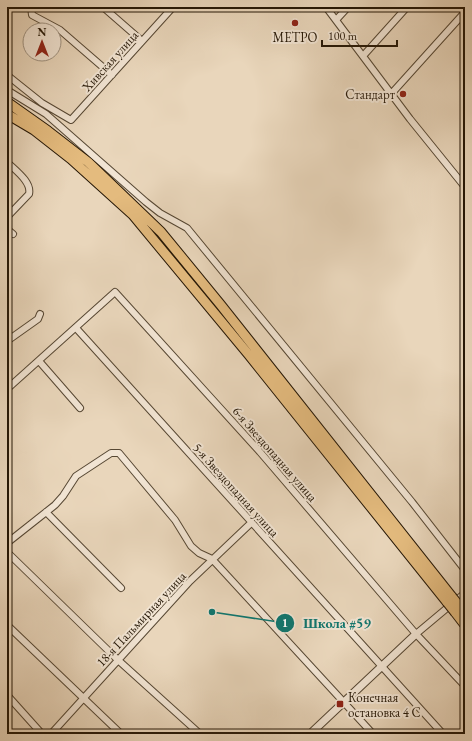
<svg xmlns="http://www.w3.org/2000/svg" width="472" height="741" font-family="'EB Garamond',serif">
<rect width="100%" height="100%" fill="#e9d6bb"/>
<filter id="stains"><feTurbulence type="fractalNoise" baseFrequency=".005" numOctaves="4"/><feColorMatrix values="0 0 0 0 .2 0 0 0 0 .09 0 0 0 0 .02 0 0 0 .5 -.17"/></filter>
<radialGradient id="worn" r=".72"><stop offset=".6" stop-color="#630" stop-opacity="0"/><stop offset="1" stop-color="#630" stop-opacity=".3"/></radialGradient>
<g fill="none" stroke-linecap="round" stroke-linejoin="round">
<defs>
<path id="minor" d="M 31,7 L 32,15 L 60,30 L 112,75
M 103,7 L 142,41
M 326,7 L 410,119 L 465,187
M 336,20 L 348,7
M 363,56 L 407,7
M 7,75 L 42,103 L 71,120 L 173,7
M 7,90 L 46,114 L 146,202 L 160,213 L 187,228 L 412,502 L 465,570
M 392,93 L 465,12
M 7,162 C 15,170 32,182 29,194 L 7,217
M 7,229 L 13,234
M 76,328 L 443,734
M 7,341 L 38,319 L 40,314
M 39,361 L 80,408
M 7,389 L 115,292 L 260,452 L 416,634 L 465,686
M 46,512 L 121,588
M 7,543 L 55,505 L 63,496 L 76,476 L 111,453 L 119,453 L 175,520 L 191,546 L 199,553 L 212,559 L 373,734
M 7,552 L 118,660 L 200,734
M 7,625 L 121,734
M 416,634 L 465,593
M 7,695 L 42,734
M 51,734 L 190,581 L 251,523"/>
<path id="tertiary" d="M 310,734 L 416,634"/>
<path id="primary" d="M 7,102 L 48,131 L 88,162 L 161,232 L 220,304 L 452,597
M 7,114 L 34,130 L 71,159 L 133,215 L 249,355 L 447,602
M 455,612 L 465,625"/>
</defs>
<use href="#minor" stroke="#564733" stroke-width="8"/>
<use href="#tertiary" stroke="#564733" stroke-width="9"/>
<use href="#primary" stroke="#251706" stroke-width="11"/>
<use href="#minor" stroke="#f1e4d3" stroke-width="6"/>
<use href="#tertiary" stroke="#f1e4d3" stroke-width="7"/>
<use href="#primary" stroke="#e4bb7e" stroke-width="9"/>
<defs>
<path id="primary-bridge" d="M 452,597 L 461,608
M 447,602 L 455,612"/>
</defs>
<use href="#primary-bridge" stroke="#251706" stroke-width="11" stroke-linecap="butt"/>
<use href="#primary-bridge" stroke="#e4bb7e" stroke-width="9"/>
</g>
<g fill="#8f2418" stroke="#f1e4d3" stroke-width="1.5">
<circle cx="295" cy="23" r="4"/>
<circle cx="403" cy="94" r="4"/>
<rect x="336" y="700" width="8" height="8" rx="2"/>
</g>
<g text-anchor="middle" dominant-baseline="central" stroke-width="4" stroke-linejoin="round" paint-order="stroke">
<g font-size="13" fill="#251706" stroke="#f1e4d3">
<text x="295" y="37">МЕТРО</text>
<text x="395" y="94" text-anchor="end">Стандарт</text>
<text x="348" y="697" text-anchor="start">Конечная<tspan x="348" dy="15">остановка 4 С</tspan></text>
</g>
<g font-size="13" fill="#251706" stroke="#f1e4d3">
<text transform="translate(110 61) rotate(-48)">Хивская улица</text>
<text transform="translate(275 454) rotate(49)">6-я Звездопадная улица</text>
<text transform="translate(236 490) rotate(48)">5-я Звездопадная улица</text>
<text transform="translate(141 619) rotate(-47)">18-я Пальмирная улица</text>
</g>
</g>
<path fill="none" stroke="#0f766e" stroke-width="1.5" d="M212 612L285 623"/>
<g fill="#0f766e" stroke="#f1e4d3" stroke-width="1.5">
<circle cx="212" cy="612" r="4"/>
<circle cx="285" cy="623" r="10"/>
</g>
<g font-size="12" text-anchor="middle" font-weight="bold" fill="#fff">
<text x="285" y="627">1</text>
</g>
<g font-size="14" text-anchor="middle" font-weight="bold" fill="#0f766e" stroke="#f1e4d3" stroke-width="4" stroke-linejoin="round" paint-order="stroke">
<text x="337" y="628">Школа #59</text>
</g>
<rect width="472" height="741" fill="none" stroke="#e9d6bb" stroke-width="24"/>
<rect x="8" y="8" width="456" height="725" fill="none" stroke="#251706" stroke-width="2"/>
<rect x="12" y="12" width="448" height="717" fill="none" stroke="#251706"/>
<g transform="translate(42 42)"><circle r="19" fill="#f1e4d3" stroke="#9f9281"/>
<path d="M0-3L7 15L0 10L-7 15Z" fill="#8f2418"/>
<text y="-6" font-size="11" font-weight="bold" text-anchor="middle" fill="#251706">N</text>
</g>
<path d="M322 40v6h75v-6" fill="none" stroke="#251706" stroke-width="2"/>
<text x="328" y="40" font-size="12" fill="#251706" stroke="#f1e4d3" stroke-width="3" paint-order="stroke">100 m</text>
<rect width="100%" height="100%" filter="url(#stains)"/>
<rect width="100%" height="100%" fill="url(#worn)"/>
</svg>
